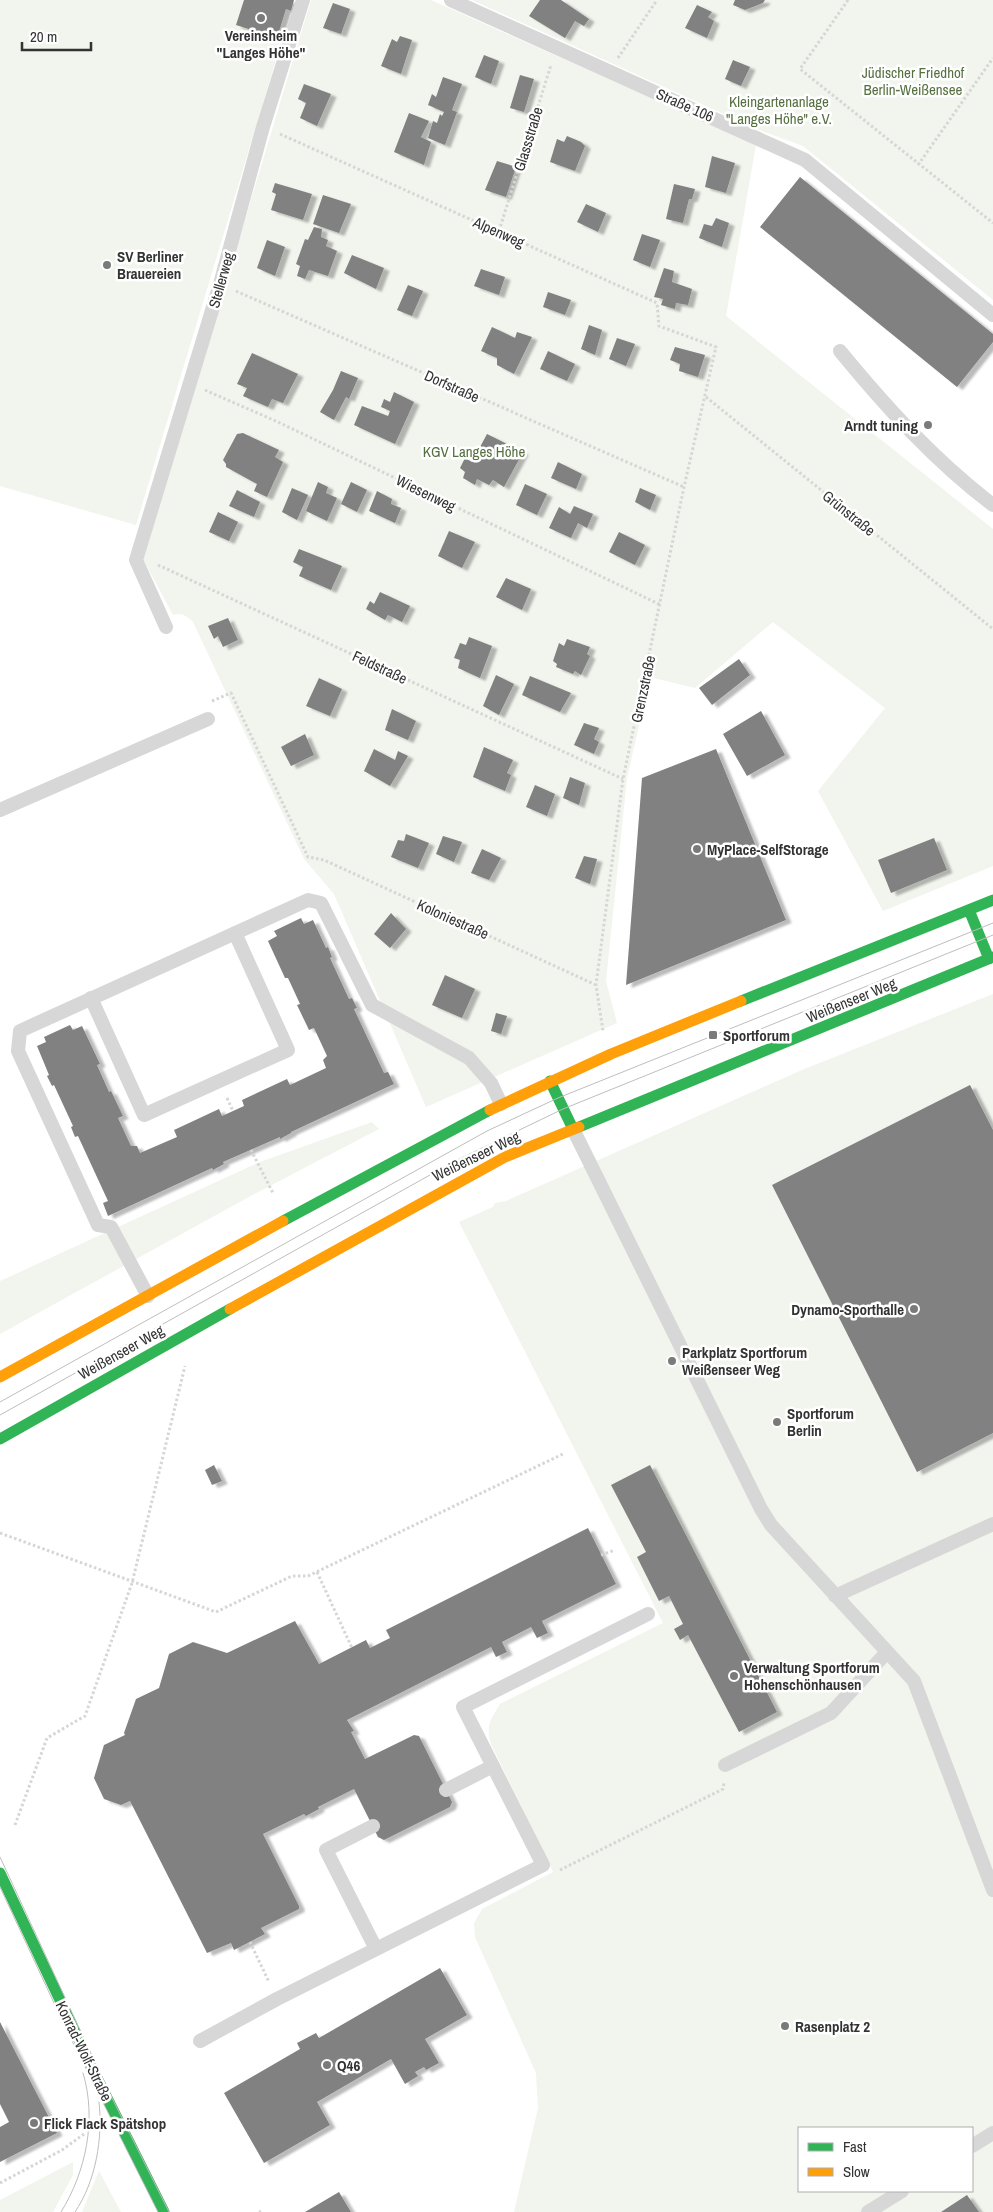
<svg xmlns="http://www.w3.org/2000/svg" width="993" height="2212" font-family="'Archivo Narrow',sans-serif">
<defs>
<filter id="shadow"><feDropShadow dx="5.5" dy="3" stdDeviation="1" flood-color="#0004"/></filter>
</defs>
<rect width="100%" height="100%" fill="#fff"/>
<path fill="#f1f5ed" fill-rule="evenodd" d="M 0,0 L 294,0 L 136,525 L 0,486 Z
M 311,0 L 431,0 L 756,145 L 726,316 L 993,529 L 993,866 L 883,911 L 818,791 L 885,708 L 773,622 L 695,688 L 650,677 L 627,778 L 606,981 L 617,1023 L 426,1107 L 334,894 L 304,859 L 193,622 C 187,616 181,612 173,615 L 143,559 Z
M 472,0 L 993,0 L 993,300 L 803,146 L 759,130 Z
M 993,994 L 993,2212 L 514,2212 L 538,2108 L 536,2073 L 475,1937 L 474,1923 L 482,1909 L 553,1872 L 491,1744 C 485,1726 491,1719 500,1704 L 663,1623 L 459,1222 L 493,1207 L 495,1203 L 506,1201 L 802,1070 ZM 799,2128 L 972,2128 L 972,2191 L 799,2191 Z
M 372,1122 L 379,1129 L 247,1198 L 0,1334 L 0,1281 L 260,1162 Z
M 73,2162 L 73,2175 L 53,2212 L 0,2212 L 0,2200 Z
M 99,2171 L 121,2212 L 82,2212 Z"/>
<path fill="#818181" filter="url(#shadow)" d="M 244,0 L 294,0 L 291,11 L 286,9 L 277,38 L 236,25 Z
M 540,0 L 561,0 L 589,19 L 584,26 L 575,21 L 565,38 L 529,16 Z
M 735,0 L 765,0 L 763,3 L 745,10 L 733,5 Z
M 333,3 L 350,9 L 341,34 L 323,28 Z
M 697,5 L 712,12 L 708,17 L 714,21 L 707,38 L 685,28 Z
M 400,36 L 412,40 L 401,74 L 381,66 L 392,39 L 397,42 Z
M 484,55 L 499,61 L 491,84 L 475,77 Z
M 733,60 L 750,67 L 741,86 L 725,79 Z
M 520,75 L 534,79 L 524,112 L 510,108 Z
M 443,77 L 462,84 L 452,110 L 457,112 L 445,145 L 428,138 L 433,121 L 437,123 L 440,114 L 442,116 L 444,112 L 428,105 L 432,94 L 436,97 Z
M 304,84 L 331,94 L 317,126 L 300,118 L 306,103 L 298,99 Z
M 409,113 L 429,121 L 421,137 L 431,142 L 424,165 L 394,152 Z
M 567,136 L 581,142 L 585,146 L 575,171 L 550,162 L 557,139 L 564,142 Z
M 712,156 L 735,163 L 726,193 L 705,187 Z
M 497,161 L 516,167 L 506,197 L 485,190 Z
M 800,177 L 993,334 L 993,342 L 957,387 L 760,227 Z
M 275,183 L 312,194 L 303,220 L 271,210 L 276,194 L 272,192 Z
M 674,184 L 695,189 L 692,199 L 689,199 L 683,223 L 666,219 Z
M 323,195 L 351,204 L 339,233 L 313,224 Z
M 586,204 L 606,213 L 598,232 L 577,222 Z
M 716,218 L 729,223 L 722,247 L 699,238 L 704,224 L 712,226 Z
M 314,227 L 322,229 L 321,237 L 328,240 L 326,246 L 337,251 L 328,276 L 309,270 L 305,279 L 297,276 L 300,266 L 296,264 L 305,239 L 308,240 Z
M 642,234 L 660,240 L 650,267 L 633,260 Z
M 267,240 L 285,247 L 275,276 L 257,268 Z
M 352,255 L 384,268 L 376,289 L 344,273 Z
M 664,268 L 674,271 L 672,282 L 692,289 L 688,305 L 676,303 L 675,309 L 661,305 L 663,299 L 654,297 Z
M 481,269 L 505,277 L 499,295 L 474,286 Z
M 408,285 L 423,291 L 412,316 L 397,310 Z
M 548,292 L 571,300 L 565,315 L 543,307 Z
M 589,325 L 602,330 L 595,355 L 581,349 Z
M 492,327 L 515,338 L 517,332 L 532,337 L 514,374 L 497,365 L 497,358 L 481,351 Z
M 617,338 L 635,344 L 626,366 L 609,359 Z
M 675,347 L 705,355 L 698,377 L 679,371 L 680,364 L 670,360 Z
M 548,351 L 575,364 L 567,381 L 540,369 Z
M 252,353 L 298,374 L 283,403 L 272,399 L 268,407 L 243,396 L 247,388 L 237,384 Z
M 341,371 L 358,378 L 349,399 L 346,397 L 334,420 L 320,412 L 333,390 Z
M 394,392 L 414,402 L 395,444 L 354,425 L 362,406 L 388,416 L 390,411 L 381,407 L 384,399 L 390,402 Z
M 243,433 L 279,450 L 275,457 L 283,462 L 267,497 L 254,491 L 257,484 L 226,467 L 226,464 L 223,460 L 237,434 Z
M 487,434 L 523,452 L 504,487 L 493,480 L 489,485 L 477,479 L 475,485 L 463,478 L 465,472 L 460,468 L 465,458 L 472,462 Z
M 558,462 L 582,474 L 576,489 L 551,478 Z
M 318,482 L 328,487 L 326,493 L 337,498 L 327,521 L 306,511 Z
M 351,482 L 367,490 L 357,512 L 341,504 Z
M 525,484 L 547,494 L 537,515 L 516,505 Z
M 292,488 L 308,495 L 297,520 L 282,512 Z
M 640,488 L 656,495 L 650,510 L 635,502 Z
M 237,490 L 260,502 L 254,517 L 229,506 Z
M 377,491 L 392,499 L 391,504 L 401,508 L 395,523 L 369,511 Z
M 574,506 L 593,514 L 587,528 L 578,523 L 571,538 L 549,528 L 559,507 L 570,514 Z
M 218,512 L 238,522 L 229,541 L 209,532 Z
M 449,531 L 475,542 L 462,568 L 438,556 Z
M 619,532 L 645,545 L 635,565 L 609,552 Z
M 299,549 L 342,566 L 331,590 L 299,576 L 303,567 L 293,562 Z
M 506,578 L 531,589 L 522,610 L 496,597 Z
M 380,592 L 410,606 L 402,622 L 388,615 L 385,620 L 366,609 L 370,601 L 374,604 Z
M 228,618 L 238,640 L 223,647 L 218,636 L 214,639 L 208,626 Z
M 469,637 L 492,646 L 480,678 L 458,668 L 460,660 L 454,658 L 460,643 L 466,645 Z
M 567,639 L 590,647 L 587,654 L 590,656 L 581,675 L 575,671 L 573,674 L 556,667 L 557,664 L 553,661 L 559,643 L 564,646 Z
M 739,659 L 750,675 L 712,705 L 699,688 Z
M 496,675 L 514,684 L 499,715 L 483,706 Z
M 530,676 L 571,693 L 560,712 L 522,695 Z
M 319,678 L 342,689 L 330,716 L 306,706 Z
M 392,709 L 416,721 L 408,740 L 385,730 Z
M 761,711 L 785,755 L 747,776 L 723,734 Z
M 584,723 L 599,728 L 594,739 L 599,742 L 594,754 L 574,745 Z
M 305,734 L 314,755 L 291,766 L 281,747 Z
M 484,747 L 513,760 L 507,773 L 511,775 L 505,791 L 473,777 Z
M 374,749 L 395,760 L 398,751 L 408,756 L 390,786 L 364,771 Z
M 716,749 L 786,920 L 626,985 L 642,778 Z
M 570,777 L 585,783 L 579,805 L 563,798 Z
M 535,785 L 555,794 L 547,816 L 526,807 Z
M 406,834 L 429,843 L 418,868 L 391,857 L 398,840 L 404,841 Z
M 443,836 L 462,842 L 454,862 L 436,854 Z
M 934,838 L 947,870 L 891,893 L 878,860 Z
M 482,849 L 501,858 L 489,880 L 471,873 Z
M 584,856 L 597,859 L 590,884 L 575,878 Z
M 391,913 L 406,929 L 390,948 L 374,934 Z
M 301,918 L 304,924 L 313,920 L 326,948 L 328,947 L 332,957 L 330,958 L 349,999 L 352,998 L 357,1008 L 354,1009 L 384,1073 L 388,1072 L 394,1084 L 291,1132 L 291,1133 L 280,1139 L 280,1137 L 223,1162 L 224,1164 L 213,1170 L 212,1168 L 108,1216 L 103,1203 L 108,1201 L 78,1136 L 75,1137 L 71,1127 L 73,1126 L 54,1085 L 52,1086 L 47,1076 L 49,1075 L 37,1046 L 46,1042 L 44,1037 L 70,1025 L 73,1030 L 82,1026 L 100,1064 L 97,1065 L 109,1092 L 111,1091 L 123,1116 L 118,1118 L 131,1146 L 137,1146 L 140,1153 L 177,1137 L 174,1130 L 219,1109 L 222,1116 L 244,1106 L 242,1100 L 287,1079 L 290,1085 L 326,1068 L 323,1060 L 327,1056 L 314,1028 L 309,1030 L 297,1005 L 300,1004 L 288,978 L 285,978 L 268,941 L 277,936 L 274,931 Z
M 445,975 L 475,989 L 462,1018 L 432,1005 Z
M 496,1013 L 507,1016 L 501,1034 L 491,1031 Z
M 970,1085 L 993,1130 L 993,1433 L 917,1472 L 772,1185 Z
M 214,1465 L 222,1481 L 212,1485 L 205,1470 Z
M 650,1465 L 777,1712 L 739,1732 L 688,1635 L 680,1640 L 674,1629 L 683,1624 L 669,1596 L 659,1601 L 637,1557 L 646,1552 L 611,1485 Z
M 588,1528 L 616,1584 L 542,1621 L 548,1633 L 537,1638 L 531,1627 L 502,1642 L 507,1652 L 496,1657 L 491,1647 L 347,1720 L 354,1731 L 351,1732 L 365,1759 L 414,1735 L 419,1736 L 452,1802 L 450,1807 L 384,1840 L 378,1837 L 354,1789 L 318,1807 L 319,1809 L 306,1816 L 304,1814 L 263,1834 L 299,1906 L 299,1909 L 261,1928 L 265,1934 L 234,1950 L 231,1943 L 207,1953 L 130,1801 L 121,1805 L 104,1799 L 94,1778 L 104,1745 L 125,1735 L 124,1733 L 136,1699 L 159,1688 L 169,1654 L 193,1642 L 227,1653 L 295,1621 L 319,1664 L 366,1640 L 370,1648 L 390,1638 L 386,1630 Z
M 440,1968 L 467,2015 L 425,2039 L 439,2063 L 426,2070 L 424,2067 L 415,2072 L 418,2076 L 405,2084 L 391,2059 L 317,2102 L 330,2125 L 264,2163 L 224,2093 L 300,2049 L 297,2043 L 316,2033 L 319,2038 Z
M 0,2022 L 57,2133 L 0,2162 L 0,2127 L 9,2122 L 0,2104 Z
M 339,2192 L 351,2212 L 305,2212 Z
M 967,2195 L 979,2212 L 941,2212 Z"/>
<g fill="none" stroke-linecap="round" stroke-linejoin="round">
<path stroke="#d6d6d6" stroke-width="3" stroke-dasharray="2.5 2.5" stroke-linecap="butt" d="M 848,0 L 800,69 L 993,223
M 618,58 L 657,0
M 280,134 L 657,303 L 659,326 L 716,347 L 684,487 L 623,779 L 596,985 L 603,1031
M 918,165 L 993,58
M 499,231 L 551,65
M 236,291 L 684,487
M 205,390 L 280,423 L 661,605
M 706,397 L 993,629
M 158,565 L 623,779
M 212,701 L 231,693 L 308,857 L 324,860 L 596,985
M 227,1098 L 233,1111
M 251,1150 L 273,1193
M 0,1533 L 216,1612 L 292,1576 L 308,1576 L 565,1453
M 601,1555 L 615,1550
M 317,1572 L 352,1648
M 15,1825 L 47,1738 L 85,1716 L 132,1583 L 185,1366
M 560,1870 L 723,1789 L 724,1783
M 250,1942 L 269,1982
M 0,2183 L 62,2150 L 84,2134
M 259,2212 L 261,2211"/>
<path stroke="#d7d7d7" stroke-width="14" d="M 451,0 L 805,160 L 993,315
M 840,351 C 886,407 935,461 993,505
M 166,627 L 136,560 L 220,284 L 263,127 L 303,0
M 0,810 L 208,719
M 91,998 L 144,1115 L 288,1050 L 235,933
M 573,1129 L 761,1509 L 771,1525 L 914,1681 L 993,1890
M 148,1296 L 111,1227 L 98,1225 L 18,1051 L 20,1031 L 308,900 L 321,903 L 372,1005 L 469,1058 L 491,1083 L 501,1104
M 835,1596 L 993,1524
M 725,1765 L 831,1713 L 887,1652
M 446,1790 L 493,1766
M 373,1826 L 326,1850 L 376,1949
M 200,2041 L 277,1999 L 543,1865 L 463,1707 L 648,1614
M 972,2146 L 993,2133
M 868,2212 L 902,2191"/>
<path stroke="#30b455" stroke-width="11" d="M 969,910 L 989,959
M 741,1001 L 993,900
M 550,1081 L 573,1129
M 579,1127 L 993,957
M 283,1221 L 490,1110
M 0,1439 L 230,1309
M 0,1873 L 94,2072 L 164,2212"/>
<path stroke="#ff9f0a" stroke-width="11" d="M 490,1110 L 611,1054 L 741,1001
M 230,1309 L 505,1157 L 579,1127
M 0,1377 L 283,1221"/>
<path stroke="#bebebe" stroke-width="1" d="M 0,1402 L 487,1131 L 558,1098 L 993,923
M 0,1415 L 455,1161 L 563,1109 L 993,935
M 0,1857 L 106,2086 L 169,2212
M 0,1887 L 67,2031 L 158,2212
M 61,2212 C 86,2172 97,2119 83,2073
M 75,2212 C 96,2181 103,2138 99,2102"/>
</g>
<g fill="#7a7a7a" stroke="#fff" stroke-width="2">
<circle cx="261" cy="18" r="5"/>
<circle cx="107" cy="265" r="5"/>
<circle cx="928" cy="425" r="5"/>
<circle cx="697" cy="849" r="5"/>
<rect x="708" y="1030" width="10" height="10" rx="2.5"/>
<circle cx="914" cy="1309" r="5"/>
<circle cx="672" cy="1361" r="5"/>
<circle cx="777" cy="1422" r="5"/>
<circle cx="734" cy="1676" r="5"/>
<circle cx="785" cy="2026" r="5"/>
<circle cx="327" cy="2065" r="5"/>
<circle cx="34" cy="2123" r="5"/>
</g>
<g text-anchor="middle" dominant-baseline="central" stroke-width="5" stroke-linejoin="round" paint-order="stroke">
<g font-size="15" font-weight="bold" fill="#333" stroke="#fff" text-anchor="start">
<text x="261" y="35" text-anchor="middle">Vereinsheim<tspan x="261" dy="17">"Langes Höhe"</tspan></text>
<text x="117" y="256">SV Berliner<tspan x="117" dy="17">Brauereien</tspan></text>
<text x="918" y="425" text-anchor="end">Arndt tuning</text>
<text x="707" y="849">MyPlace-SelfStorage</text>
<text x="723" y="1035">Sportforum</text>
<text x="904" y="1309" text-anchor="end">Dynamo-Sporthalle</text>
<text x="682" y="1352">Parkplatz Sportforum<tspan x="682" dy="17">Weißenseer Weg</tspan></text>
<text x="787" y="1413">Sportforum<tspan x="787" dy="17">Berlin</tspan></text>
<text x="744" y="1667">Verwaltung Sportforum<tspan x="744" dy="17">Hohenschönhausen</tspan></text>
<text x="795" y="2026">Rasenplatz 2</text>
<text x="337" y="2065">Q46</text>
<text x="44" y="2123">Flick Flack Spätshop</text>
</g>
<g font-size="15" fill="#56703f" stroke="#fff">
<text x="913" y="72">Jüdischer Friedhof<tspan x="913" dy="17">Berlin-Weißensee</tspan></text>
<text x="779" y="101">Kleingartenanlage<tspan x="779" dy="17">"Langes Höhe" e.V.</tspan></text>
<text x="474" y="451">KGV Langes Höhe</text>
</g>
<g font-size="15" fill="#333" stroke="#fff">
<text transform="translate(685 105) rotate(24)">Straße 106</text>
<text transform="translate(528 139) rotate(-73)">Glassstraße</text>
<text transform="translate(499 232) rotate(24)">Alpenweg</text>
<text transform="translate(221 280) rotate(-74)">Stellerweg</text>
<text transform="translate(452 386) rotate(24)">Dorfstraße</text>
<text transform="translate(426 493) rotate(26)">Wiesenweg</text>
<text transform="translate(849 513) rotate(39)">Grünstraße</text>
<text transform="translate(380 667) rotate(25)">Feldstraße</text>
<text transform="translate(643 689) rotate(-78)">Grenzstraße</text>
<text transform="translate(453 919) rotate(24)">Koloniestraße</text>
<text transform="translate(851 1000) rotate(-22)">Weißenseer Weg</text>
<text transform="translate(476 1156) rotate(-26)">Weißenseer Weg</text>
<text transform="translate(121 1352) rotate(-29)">Weißenseer Weg</text>
<text transform="translate(84 2051) rotate(64)">Konrad-Wolf-Straße</text>
</g>
</g>
<rect x="798" y="2127" width="175" height="65" fill="#ffffff" stroke="#adadad"/>
<rect x="808" y="2143" width="25" height="8" fill="#30b455" stroke="#adadad"/>
<text x="843" y="2152" font-size="15" fill="#333333">Fast</text>
<rect x="808" y="2168" width="25" height="8" fill="#ff9f0a" stroke="#adadad"/>
<text x="843" y="2177" font-size="15" fill="#333333">Slow</text>
<path d="M22 42v8h69v-8" fill="none" stroke="#333333" stroke-width="2.5"/>
<text x="30" y="42" font-size="15" fill="#333333" stroke="#ffffff" stroke-width="4" paint-order="stroke">20 m</text>
</svg>
